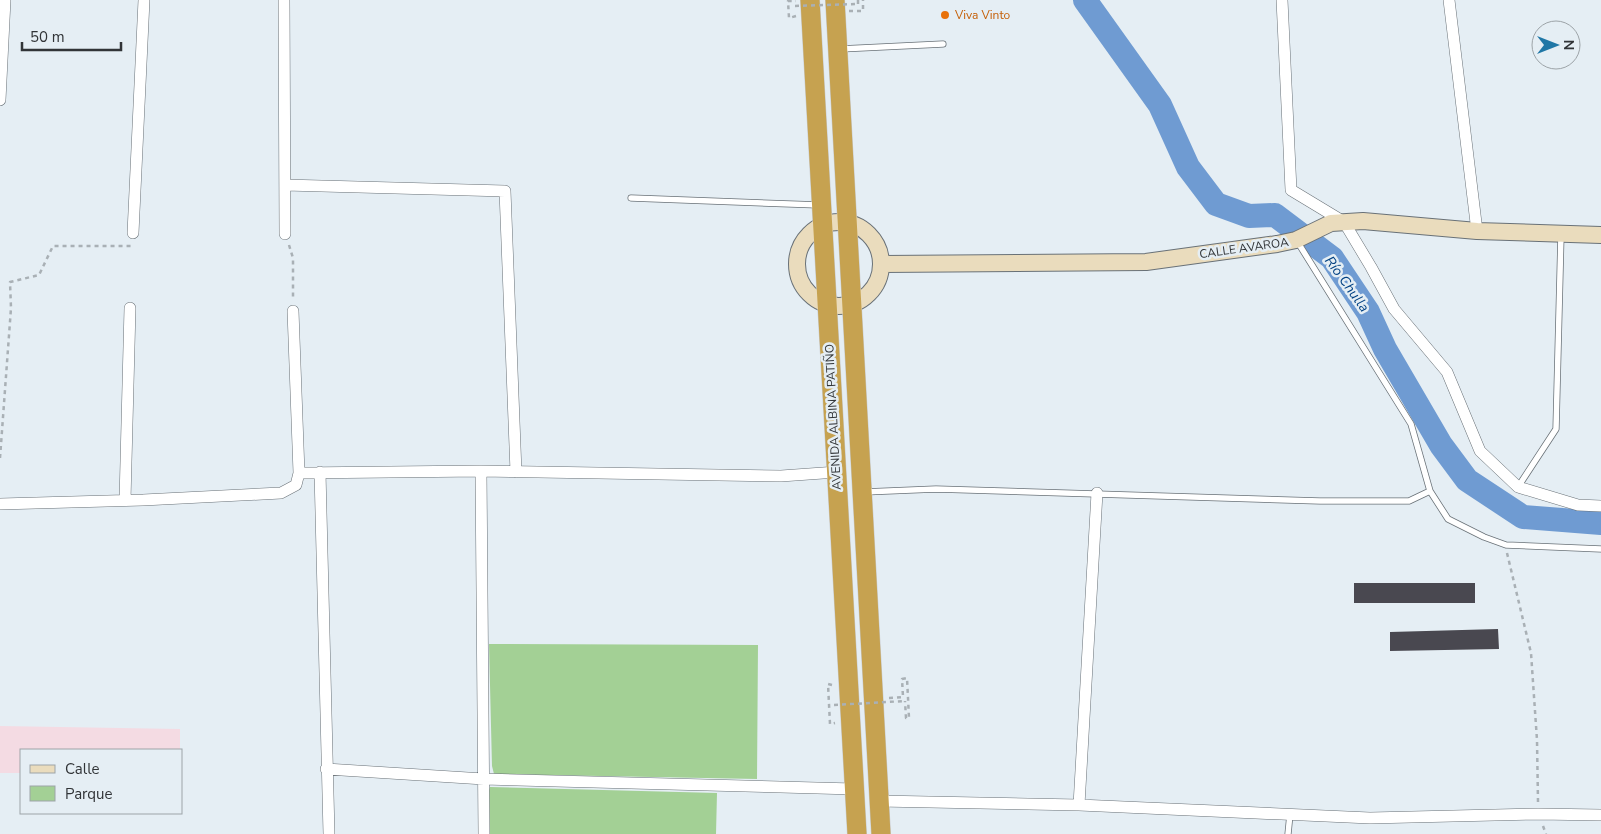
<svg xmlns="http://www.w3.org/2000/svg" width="1601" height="834" font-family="'Nunito Sans',sans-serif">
<rect width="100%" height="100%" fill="#e5eef4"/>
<path fill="#f4dbe3" d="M 0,726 L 180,729 L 180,750 L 21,750 L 21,773 L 0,773 Z"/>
<path fill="#a3d095" d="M 489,644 L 758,645 L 757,779 L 494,774 L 492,766 Z
M 490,787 L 717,793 L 716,834 L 488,834 L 487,797 Z"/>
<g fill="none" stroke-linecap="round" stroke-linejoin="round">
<path stroke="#6f9bd2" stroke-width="24" d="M 1085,0 L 1160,105 L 1188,167 L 1216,204 L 1249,216 L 1275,215 L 1332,258 L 1368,312 L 1385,349 L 1441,445 L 1467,480 L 1523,517 L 1601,523"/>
</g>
<path fill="#494850" d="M 1354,583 L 1475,583 L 1475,603 L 1354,603 Z
M 1498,629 L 1499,649 L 1390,651 L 1390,632 Z"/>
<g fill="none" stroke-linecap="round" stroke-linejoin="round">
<defs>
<path id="service" d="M 840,49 L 943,44
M 631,198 L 819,205
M 1297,241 L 1411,424 L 1430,491 L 1448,519 L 1484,537 L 1506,545 L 1601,549
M 1518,487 L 1556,429 L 1561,235
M 864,492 L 936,489 L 1320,501 L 1409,501 L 1430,491
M 1288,834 L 1290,814"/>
<path id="minor" d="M 284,0 L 285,234
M 1282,0 L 1291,190 L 1344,222 L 1371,267 L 1394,309 L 1447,372 L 1480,451 L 1518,487 L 1578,505 L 1601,506
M 1449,0 L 1477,231
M 0,100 L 5,0
M 285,185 L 505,191 L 516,472
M 133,233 L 144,0
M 293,311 L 299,473
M 481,471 L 484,834
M 320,472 L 329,834
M 125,500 L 130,308
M 0,504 L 143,500 L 281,493 L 296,485 L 299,473 L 481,471 L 781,476 L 837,472
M 326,769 L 484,779 L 854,789
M 879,801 L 1079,805 L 1370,818 L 1538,814 L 1601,815
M 1079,805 L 1097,493"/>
<path id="secondary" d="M797 264a42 42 0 1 1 84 0a42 42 0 1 1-84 0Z
M 882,264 L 1146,262 L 1277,244 L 1296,240 L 1331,223 L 1363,221 L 1477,231 L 1601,235"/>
<path id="trunk" d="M 810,0 L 857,834
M 835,0 L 881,834"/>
</defs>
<use href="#service" stroke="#697177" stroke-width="7"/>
<use href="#minor" stroke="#697177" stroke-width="12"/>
<use href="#secondary" stroke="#697177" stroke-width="18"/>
<use href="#trunk" stroke="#c9cacb" stroke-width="20"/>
<path stroke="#a9b0b5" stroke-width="2.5" stroke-dasharray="4 4" stroke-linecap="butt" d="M 858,0 L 858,4
M 849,11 L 863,11 L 863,0
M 796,16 L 789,18 L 788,1 L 796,1
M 289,245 L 293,258 L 293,299
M 0,458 L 11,308 L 10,282 L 39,275 L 53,246 L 131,246
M 1507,553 L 1531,653 L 1537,740 L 1538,802
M 832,685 L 828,684 L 830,724 L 835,723
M 889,698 L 903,697 L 902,679 L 907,678 L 909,718 L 906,718 L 905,701
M 1543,826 L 1546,834"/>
<use href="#service" stroke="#fff" stroke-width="5.5"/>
<use href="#minor" stroke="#fff" stroke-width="11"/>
<use href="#secondary" stroke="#eadcbd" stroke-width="16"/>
<use href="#trunk" stroke="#c6a250" stroke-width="19"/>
<path stroke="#a9b0b5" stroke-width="2.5" stroke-dasharray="4 4" stroke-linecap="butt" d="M 795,6 L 858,4
M 834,705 L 905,701"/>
</g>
<circle fill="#e8710a" stroke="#e5eef4" stroke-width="2" cx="945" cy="15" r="5"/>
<g text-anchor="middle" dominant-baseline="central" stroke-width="5" stroke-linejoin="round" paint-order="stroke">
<g font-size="12" fill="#c56008" stroke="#e5eef4" text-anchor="start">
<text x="955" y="15">Viva Vinto</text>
</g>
<g font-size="12" fill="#313437" stroke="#e5eef4">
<text transform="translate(1244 248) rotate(-8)">CALLE AVAROA</text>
<text transform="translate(833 417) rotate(-93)">AVENIDA ALBINA PATIÑO</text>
</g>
<g font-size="14" font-style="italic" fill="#004082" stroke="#e5eef4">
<text transform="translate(1347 284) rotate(54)">Río Chulla</text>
</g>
</g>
<rect x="20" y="749" width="162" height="65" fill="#e5eef4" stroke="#9da4a8"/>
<rect x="30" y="765" width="25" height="8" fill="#eadcbd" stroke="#9da4a8"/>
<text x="65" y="774" font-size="15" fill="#313437">Calle</text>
<rect x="30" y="786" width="25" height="15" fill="#a3d095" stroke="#9da4a8"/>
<text x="65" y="799" font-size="15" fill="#313437">Parque</text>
<g transform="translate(1556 45) rotate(90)"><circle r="24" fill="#e5eef4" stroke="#9da4a8"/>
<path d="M0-4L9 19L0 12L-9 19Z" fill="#2077a6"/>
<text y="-8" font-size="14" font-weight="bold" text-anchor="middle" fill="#313437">N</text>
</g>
<path d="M22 42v8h99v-8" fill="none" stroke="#313437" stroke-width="2.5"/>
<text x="30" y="42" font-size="15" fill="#313437" stroke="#e5eef4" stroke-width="4" paint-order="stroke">50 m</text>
</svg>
